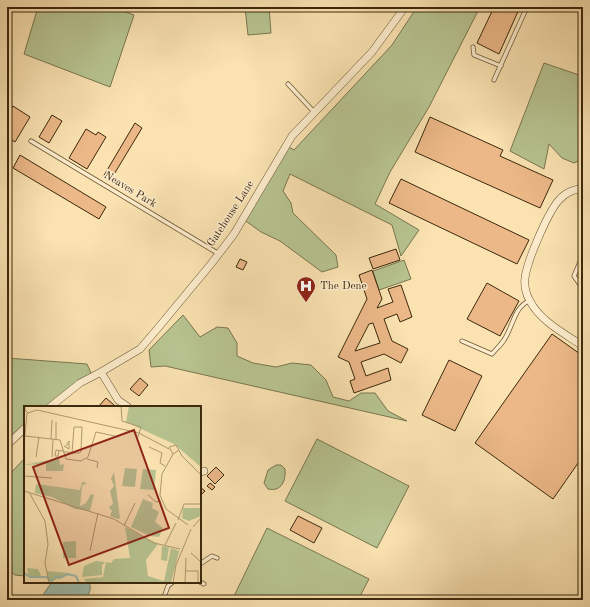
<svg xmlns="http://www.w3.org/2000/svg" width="590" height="607" font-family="'Old Standard TT',serif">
<rect width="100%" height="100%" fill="#fae2b1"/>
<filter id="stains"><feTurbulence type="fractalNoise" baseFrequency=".005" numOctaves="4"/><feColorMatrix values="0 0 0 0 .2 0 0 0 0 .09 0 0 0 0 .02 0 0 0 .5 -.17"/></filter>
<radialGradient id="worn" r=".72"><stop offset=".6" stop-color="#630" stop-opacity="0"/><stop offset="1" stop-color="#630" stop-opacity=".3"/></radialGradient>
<path fill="#b7c491" stroke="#79764f" d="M 38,7 L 111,7 L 134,15 L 110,87 L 24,54 Z
M 245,7 L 269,7 L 271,33 L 248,35 Z
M 417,7 L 480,7 L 429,107 L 390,172 L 375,204 L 419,230 L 401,256 L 392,225 L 290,174 L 283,191 L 291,203 L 293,213 L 336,255 L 338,267 L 322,272 L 280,241 L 261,232 L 243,219 L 287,146 L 294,150 L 392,45 Z
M 544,63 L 579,75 L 583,65 L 583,159 L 574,163 L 562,158 L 549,144 L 544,169 L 510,151 Z
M 404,260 L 411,279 L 379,290 L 373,271 Z
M 183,315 L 200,337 L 217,327 L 228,328 L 237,343 L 237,356 L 253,363 L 276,367 L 292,363 L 311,365 L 326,380 L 333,397 L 349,401 L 361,393 L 375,393 L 388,411 L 407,421 L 165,366 L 151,367 L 149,350 Z
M 7,358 L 87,364 L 91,373 L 50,407 L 25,407 L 25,428 L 7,445 Z
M 317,439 L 409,486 L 377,548 L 285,501 Z
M 25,458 L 25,576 L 15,575 L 7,568 L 7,477 Z
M 276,465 L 281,465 L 285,469 C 286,480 282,492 268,489 L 264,483 L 268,470 Z
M 267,528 L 369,579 L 358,600 L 242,600 L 234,596 Z"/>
<path fill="#9ebead" stroke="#76826d" d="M 52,582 L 89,582 C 92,589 89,595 84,600 L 41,600 L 45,592 Z"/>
<path fill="#ecb888" stroke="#3b280d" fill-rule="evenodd" d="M 494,7 L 520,7 L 499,54 L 477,43 Z
M 13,106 L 30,117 L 15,142 L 7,137 L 7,116 Z
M 52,115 L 62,121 L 49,143 L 39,137 Z
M 430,117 L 503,150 L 500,156 L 553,180 L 540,208 L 415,152 Z
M 135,123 L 142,128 L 110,181 L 103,177 Z
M 86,129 L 96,135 L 98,132 L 106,137 L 87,169 L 69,158 Z
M 20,155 L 106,207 L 99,219 L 13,168 Z
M 401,179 L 529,240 L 517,264 L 389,203 Z
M 396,249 L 400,260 L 373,269 L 369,258 Z
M 240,259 L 247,262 L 243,270 L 236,267 Z
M 372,270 L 382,299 L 377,308 L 393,302 L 388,289 L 401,285 L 412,317 L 400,322 L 397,314 L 384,319 L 392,341 L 408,349 L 401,363 L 384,354 L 361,362 L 366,376 L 388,368 L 391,380 L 354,393 L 350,381 L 355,379 L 349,362 L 338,357 L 367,299 L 359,275 ZM 373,323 L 380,343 L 355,351 L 369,324 Z
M 487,283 L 519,301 L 500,336 L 467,319 Z
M 552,334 L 583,356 L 583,456 L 553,499 L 475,443 Z
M 449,360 L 482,376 L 455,431 L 422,415 Z
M 140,378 L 148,385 L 139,396 L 130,389 Z
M 106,398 L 114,405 L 112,407 L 98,407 Z
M 216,467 L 224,475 L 215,484 L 207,476 Z
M 210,483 L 215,487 L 212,490 L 207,486 Z
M 200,487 L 205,491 L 200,496 Z
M 298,516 L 322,528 L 314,543 L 290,530 Z"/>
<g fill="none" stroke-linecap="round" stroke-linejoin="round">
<defs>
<path id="service" d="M 473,47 L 474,55 L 501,66
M 494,80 L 527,7
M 288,84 L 315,113
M 31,141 L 219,254
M 583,255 L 574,276 L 581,286 L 583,287
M 462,341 L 492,354 C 496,349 501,345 504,340 C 513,327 514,307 529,301
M 200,564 L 212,556 L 217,558
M 200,582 L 204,584
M 163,600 L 168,586 L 173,582"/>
<path id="minor" d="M 583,188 C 573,190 566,192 559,200 C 548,212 527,261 525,278 C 524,285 526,295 530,301 C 540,321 565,334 583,346
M 101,372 L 118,400 L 128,407
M 50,407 L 80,383 L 101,372 L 140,349 L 158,328 L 211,264 L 234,234 L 292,136 L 372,52 L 405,7
M 7,445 L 25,428
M 200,472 L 204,471"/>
</defs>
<use href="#service" stroke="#6b5636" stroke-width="5"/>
<use href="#minor" stroke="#6b5636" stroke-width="8"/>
<use href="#service" stroke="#fceccc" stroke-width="3.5"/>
<use href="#minor" stroke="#fceccc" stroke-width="7"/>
</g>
<defs>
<symbol id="hospital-pin" viewBox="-11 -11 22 30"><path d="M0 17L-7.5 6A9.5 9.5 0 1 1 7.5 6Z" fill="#8f2418" stroke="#fceccc"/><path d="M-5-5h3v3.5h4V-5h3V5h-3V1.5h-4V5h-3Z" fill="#fff"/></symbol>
</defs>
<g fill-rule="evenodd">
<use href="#hospital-pin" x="295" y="275" width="22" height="30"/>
</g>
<g text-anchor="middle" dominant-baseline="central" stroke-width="3" stroke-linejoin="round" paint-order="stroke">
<g font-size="11" fill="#3b280d" stroke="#fceccc">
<text transform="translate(130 190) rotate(31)">Neaves Park</text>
<text transform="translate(231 214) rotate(-57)">Gatehouse Lane</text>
</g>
<g font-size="11" fill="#3b280d" stroke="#fceccc" text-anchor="start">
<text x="320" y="286">The Dene</text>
</g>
</g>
<g transform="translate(24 406)">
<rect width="177" height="177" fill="#fae2b1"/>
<path d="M 105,0 L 177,0 L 177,61 L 150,38 L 102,16 ZM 35,52 L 36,59 L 40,58 L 39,65 L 22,65 L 22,58 L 0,59 ZM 101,62 L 113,63 L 111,81 L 98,80 ZM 119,63 L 132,64 L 130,84 L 116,83 ZM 90,66 L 96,112 L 94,113 L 86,110 L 88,105 L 85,101 L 89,98 L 86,85 L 90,80 L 87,73 ZM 58,76 L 63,77 L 58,80 L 56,100 L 62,97 L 67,88 L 70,89 L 66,105 L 51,103 L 28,91 L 11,87 L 12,78 L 56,84 ZM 119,93 L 129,97 L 128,102 L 135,106 L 131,116 L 139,122 L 135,131 L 126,130 L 107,121 ZM 159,102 L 177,102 L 177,110 L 165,115 L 158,112 ZM 101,121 L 134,138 L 122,154 L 124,170 L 140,175 L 147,142 L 155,145 L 147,177 L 63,177 L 60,173 L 79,171 L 82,156 L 87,157 L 90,153 L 106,152 ZM 52,135 L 52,152 L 39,152 L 39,136 ZM 138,140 L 145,141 L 143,155 L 137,154 ZM 72,155 L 81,156 L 78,159 L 78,169 L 58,171 L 60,160 ZM 3,162 L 14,163 L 18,172 L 5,171 ZM 23,165 L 44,167 L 51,170 L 44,169 L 25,176 Z" fill="#b7c491"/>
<path fill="none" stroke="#9ebead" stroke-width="2" d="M 0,167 L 6,171 L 22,171 L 28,175 L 32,170 L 36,172 L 44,168 L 52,170 L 55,177"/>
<path fill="none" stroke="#ae986f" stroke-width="1" d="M 1,0 L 1,4 L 4,7 L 13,4 L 115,27 L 145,43M 42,0 L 70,0M 97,0 L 98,15 L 117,21 L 114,31M 32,16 L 32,34M 1,30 L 36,34 L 42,53 L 57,55 L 64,51 L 72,26 L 95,31M 27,33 L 28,14M 0,39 L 3,7M 40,40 L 45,43 L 45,35 L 42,40M 125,41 L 138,47 L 136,57 L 141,60M 155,44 L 149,48 L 145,41 L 152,39 L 158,50M 35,45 L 34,50 L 31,50 L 32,44 L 39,45M 39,46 L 45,46 L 48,47 L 56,47 L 57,45 L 58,21 L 50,21 L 48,47M 149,48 L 138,68 L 136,89 L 142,103 L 164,119M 157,49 L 177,69M 12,51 L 15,31M 28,51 L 29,33M 63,53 L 74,56 L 73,62M 0,70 L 28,72M 0,85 L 90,113 L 130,137 L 156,143M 6,88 L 21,115 L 24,138 L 21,157 L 25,177M 124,89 L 132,96 L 137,95M 154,114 L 160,98 L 177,98M 100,120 L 111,97M 169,121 L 177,112M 141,139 L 152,117M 66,145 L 74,107M 167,147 L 177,156M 161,165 L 174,165 L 174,176M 149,177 L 152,159 L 167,123M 161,177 L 162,152"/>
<path fill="#8f2418" fill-opacity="0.15" stroke="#8f2418" stroke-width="2" d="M 110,24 L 145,122 L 45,159 L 9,61 Z"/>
<rect width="177" height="177" fill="none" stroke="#3b280d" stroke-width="2"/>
</g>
<rect width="590" height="607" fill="none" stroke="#fae2b1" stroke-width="24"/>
<rect x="8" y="8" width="574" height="591" fill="none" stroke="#3b280d" stroke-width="2"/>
<rect x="12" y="12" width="566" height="583" fill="none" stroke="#3b280d"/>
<rect width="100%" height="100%" filter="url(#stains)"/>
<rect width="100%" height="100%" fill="url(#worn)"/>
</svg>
